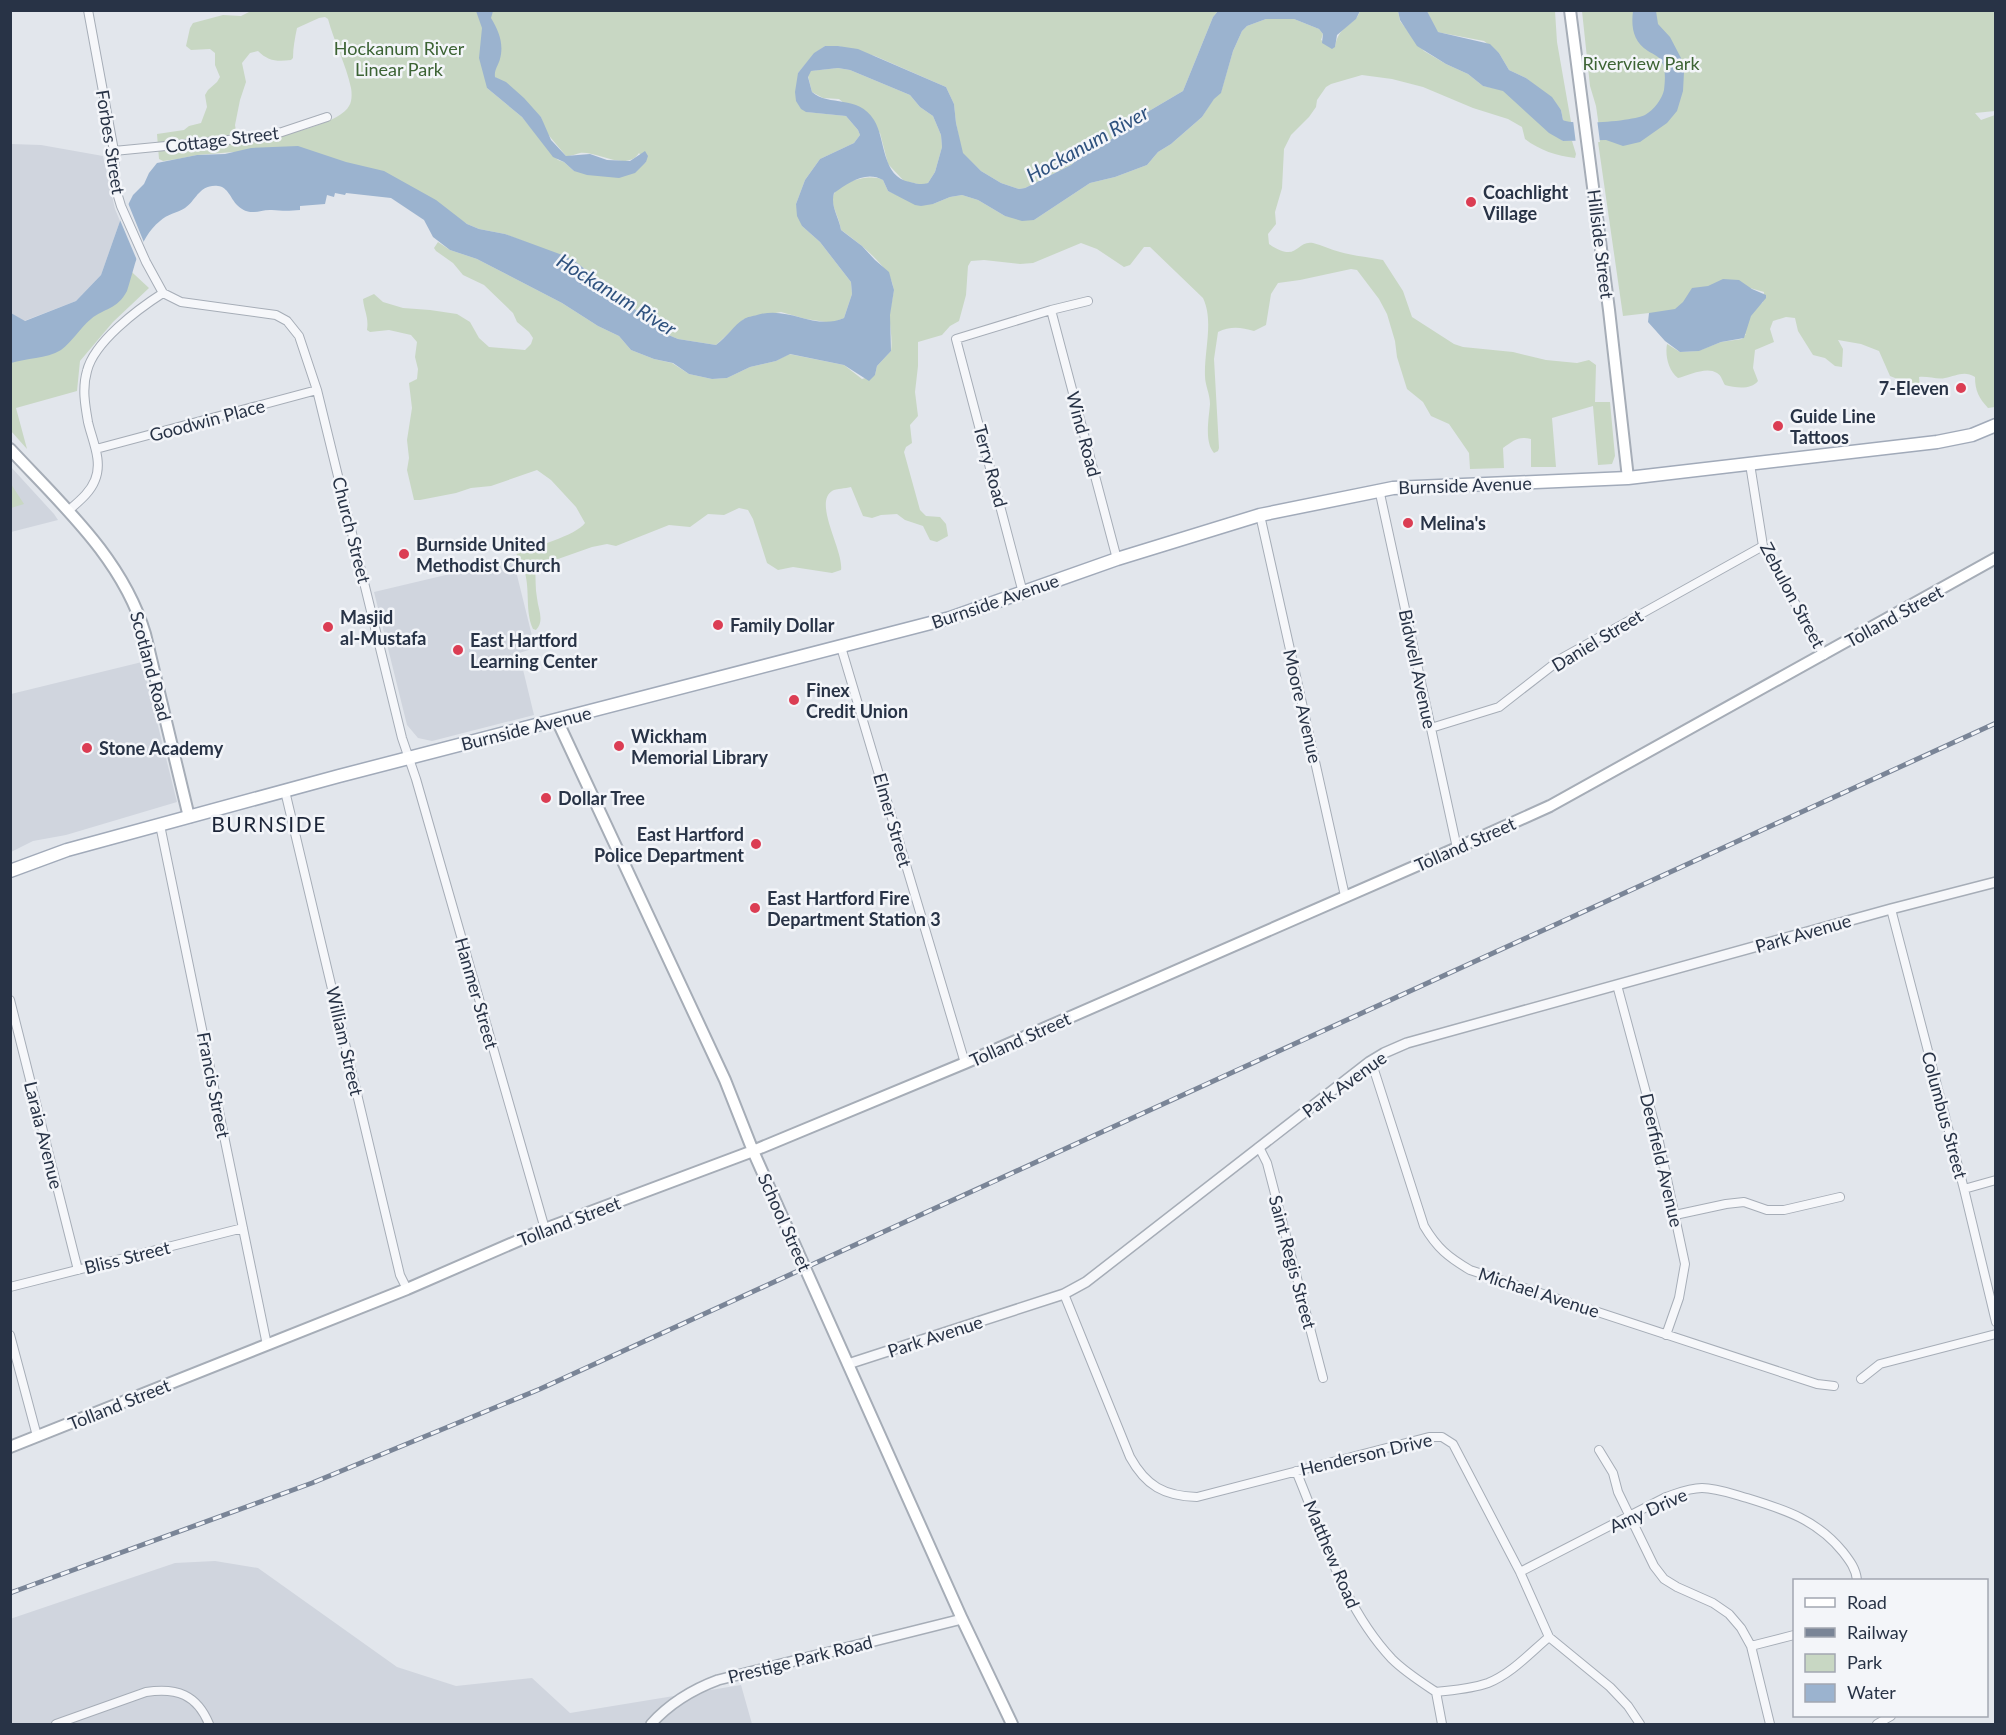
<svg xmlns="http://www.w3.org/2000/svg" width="2006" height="1735" font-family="Lato,sans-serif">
<rect width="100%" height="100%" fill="#e2e6ec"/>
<path fill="#d0d5de" d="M 11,144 L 41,145 L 103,156 L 115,209 L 120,221 L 101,275 L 76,301 L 24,321 L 11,313 Z
M 11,467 L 54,514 L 58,520 L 11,532 Z
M 513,559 L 535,648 L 519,653 L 534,715 L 432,741 L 418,738 L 407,725 L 374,592 Z
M 142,662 L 177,802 L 66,835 L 33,841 L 11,852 L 11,694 Z
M 215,1561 L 258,1568 L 397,1667 L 456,1686 L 532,1678 L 570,1713 L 741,1685 L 752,1724 L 11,1724 L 10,1619 L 175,1563 Z"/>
<path fill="#c8d7c3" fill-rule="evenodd" d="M 251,11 L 1218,11 L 1213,17 L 1183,91 L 1144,114 L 1109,141 L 1091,149 L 1071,165 L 1025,188 L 1019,189 L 1001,183 L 981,171 L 962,153 L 956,123 L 954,104 L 946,87 L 875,56 L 838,46 L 825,46 L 815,53 L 798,73 L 807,112 L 846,116 L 858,130 L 860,135 L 854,143 L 820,159 L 805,180 L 796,204 L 802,226 L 820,242 L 851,282 L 852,294 L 844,318 L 832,323 L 806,319 L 781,312 L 744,319 L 716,345 L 678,339 L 666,334 L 576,262 L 505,234 L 479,229 L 467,224 L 461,220 L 416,199 L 233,152 L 197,155 L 178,159 L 163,161 L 159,159 L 157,134 L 184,130 L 189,126 L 201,123 L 207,107 L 205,95 L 208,90 L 217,82 L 220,77 L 215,65 L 215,53 L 210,49 L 191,50 L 186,46 L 190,28 L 193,23 L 223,15 L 241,16 ZM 325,17 L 328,19 C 334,42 346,64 351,88 C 352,93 352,102 349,106 C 342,121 290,135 274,136 C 262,137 249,137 237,137 L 235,125 L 240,100 L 246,82 L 242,63 L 250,53 L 258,51 C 268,61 277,62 291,60 L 293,58 C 293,47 295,38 297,28 L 319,18 ZM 495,77 L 541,117 L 546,132 L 566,156 C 572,156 575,154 580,153 C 597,151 627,172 639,153 L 646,162 L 641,166 L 574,171 L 564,162 L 558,160 L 522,117 L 487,88 Z
M 1360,11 L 1398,11 L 1400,21 L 1424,51 L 1446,64 L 1468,74 L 1483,86 L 1503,90 L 1563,141 L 1572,141 L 1576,154 L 1575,158 C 1557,156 1539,150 1525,139 L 1522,127 L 1508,119 L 1473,108 L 1423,87 L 1392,79 L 1362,75 L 1331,84 L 1326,87 L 1317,100 L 1316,107 L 1309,117 L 1291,135 L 1284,149 L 1282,188 L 1275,212 L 1276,224 L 1268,234 L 1269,244 C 1299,264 1295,240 1313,243 C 1322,245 1331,250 1340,252 C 1354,256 1369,257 1383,260 L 1403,291 L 1412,317 L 1454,344 L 1463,347 L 1513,352 L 1546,360 L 1577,363 L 1589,360 L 1596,365 L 1595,402 L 1610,402 L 1615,456 L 1612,464 L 1598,465 L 1593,406 L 1552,418 L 1556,467 L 1531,467 L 1531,439 C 1517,436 1514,441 1503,448 L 1504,468 L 1470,469 L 1469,453 L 1449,424 L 1431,416 L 1423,402 L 1407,389 L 1397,357 L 1395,341 L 1387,314 L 1379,299 L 1357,270 L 1351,269 L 1300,280 L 1278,283 L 1271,294 L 1266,325 L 1254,331 C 1241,327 1230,326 1218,332 L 1214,359 L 1219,448 L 1218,451 L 1214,453 C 1204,442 1209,418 1210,404 C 1210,394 1205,385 1205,376 C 1204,351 1214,321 1203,298 L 1150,247 L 1144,247 L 1130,265 L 1124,267 L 1097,249 L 1081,243 L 1033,263 L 1020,264 L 984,260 L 971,261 L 968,266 L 966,295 L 959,321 L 950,326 L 942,335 L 918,342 L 918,366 L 915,392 L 918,416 L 910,425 L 912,443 L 906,447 L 904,452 L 920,510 L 926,516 L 940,517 L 946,524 L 948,536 L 937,542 L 930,540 L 923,526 L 905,520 L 897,514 L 881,515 L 872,518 L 863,516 L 851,487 C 845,489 837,488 832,491 C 813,503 844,551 841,570 L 832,573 L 793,567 L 778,570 L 767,563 L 753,519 L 748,510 L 739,508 L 724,515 L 708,514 L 690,527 L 669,525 L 616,546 L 607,544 L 592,547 L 558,559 L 548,559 L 535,568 C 536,578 535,588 537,598 C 538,609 545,621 536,630 L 533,629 C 525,612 530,591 525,573 C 523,564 515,560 517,551 C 531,549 577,535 585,523 L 576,507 L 551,480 L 537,470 L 491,486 L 471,488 L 456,493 L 420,500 L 414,500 L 407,470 L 409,458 L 407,440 L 412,408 L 409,383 L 417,379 L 418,369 L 415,357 L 417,342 L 411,335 L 389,330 L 370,332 L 367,330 C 369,317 364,311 363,299 L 374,294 L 383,302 L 403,308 L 430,310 L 457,314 L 470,322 L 479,338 L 489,347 L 525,350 L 531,344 L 533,338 L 529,332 L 517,322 L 513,313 L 484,285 L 463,275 L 453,263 L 436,251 L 434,248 L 438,242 L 450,250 L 477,259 L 562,303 L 598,326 L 619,336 L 631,350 L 654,359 L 672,363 L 689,374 L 712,379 L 727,378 L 750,367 L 776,361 L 789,354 L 844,365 L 862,379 L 875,375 L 877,366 L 891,351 C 893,338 889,326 890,314 C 890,305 895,295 893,286 C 890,267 857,241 841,230 C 840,219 831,206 833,197 C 836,182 871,173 883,180 L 888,191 L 899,196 L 933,204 L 950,197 L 962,195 L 978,200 L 1005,216 L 1034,220 L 1090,183 L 1115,177 L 1147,165 L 1158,152 L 1171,144 L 1202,117 L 1214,98 L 1221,92 L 1233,51 L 1242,31 L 1247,26 L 1266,19 L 1294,19 L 1319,29 L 1323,34 L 1321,40 L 1335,47 C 1339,23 1355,27 1360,11 Z
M 1427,11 L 1555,11 L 1557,42 L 1571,122 L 1568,123 L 1563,120 L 1561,110 L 1553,100 L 1526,78 L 1509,70 L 1499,53 L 1484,41 L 1437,32 Z
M 1582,11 L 1995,11 L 1995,111 L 1975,113 L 1981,120 L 1995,115 L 1995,407 L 1988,408 C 1979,398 1975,391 1975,377 C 1964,370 1956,376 1945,378 C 1938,380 1928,376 1919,377 L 1920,388 L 1914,395 L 1900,380 L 1890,376 L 1879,351 L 1861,344 L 1838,340 L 1843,349 L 1842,367 L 1835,366 L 1825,358 L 1813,355 L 1798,331 L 1795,318 L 1786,317 L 1773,321 L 1770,329 L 1774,342 L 1755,350 L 1753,368 L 1758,381 C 1751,390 1736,388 1725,385 C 1722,381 1722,376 1717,373 C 1707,366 1689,375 1678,378 C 1668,370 1665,355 1667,344 L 1680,352 L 1698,351 L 1721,342 L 1742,339 L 1746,334 L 1649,313 L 1623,316 L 1597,135 L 1600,134 L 1596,106 L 1590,86 ZM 1750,288 L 1764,292 L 1763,302 L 1757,307 Z
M 838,68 L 850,70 L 910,95 L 920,107 L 933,116 L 941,135 L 942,147 L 935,172 L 928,183 L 923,185 L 904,181 L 888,164 L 880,133 L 839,99 L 823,98 L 812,92 L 808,76 L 810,71 Z
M 121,262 L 149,288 L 113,322 L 80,361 L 77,391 L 16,408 L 27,449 L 11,431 L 11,340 L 41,336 Z
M 11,484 L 24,504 L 11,508 Z"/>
<path fill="#9bb3cf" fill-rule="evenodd" d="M 476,11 L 493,11 L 491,18 C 499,31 504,44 500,59 C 498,66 494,70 495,77 L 506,82 L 524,98 L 541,117 L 551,140 L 566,156 L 590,154 L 607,160 L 630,161 L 645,151 L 648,156 L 646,162 L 635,173 L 619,178 L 587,175 L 574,171 L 564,162 L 553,157 L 522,117 L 487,88 L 479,58 L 482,28 Z
M 1218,11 L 1360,11 L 1356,19 L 1337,35 L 1335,47 L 1332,49 L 1322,43 L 1323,34 L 1319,29 L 1294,19 L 1266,19 L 1247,26 L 1242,31 L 1233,51 L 1221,93 L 1214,99 L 1202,117 L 1171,144 L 1158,152 L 1147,165 L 1115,177 L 1090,183 L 1034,220 L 1022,221 L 1005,216 L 978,200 L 962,195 L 950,197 L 933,204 L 921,206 L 915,205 L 888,191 L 883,180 C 866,170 848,183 834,193 C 830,206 839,217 841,230 L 862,246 L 875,260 L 889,272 L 894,290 L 890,315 L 891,351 L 877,366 L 875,375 L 869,381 L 844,365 L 790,354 L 776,361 L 750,367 L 727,378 L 712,379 L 689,374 L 673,363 L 654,359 L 631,350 L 619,336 L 598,326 L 562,303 L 477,259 L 450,250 L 433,237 L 424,220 L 391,198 L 346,193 L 345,195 L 335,193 L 334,197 L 327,195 L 325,204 L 300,206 L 300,210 C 290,211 282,211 272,210 C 258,209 251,218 237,205 C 231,199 228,187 218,186 C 199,184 196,201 185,208 C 177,213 167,214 160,221 C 139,238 135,266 127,291 C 117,310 104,308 91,319 C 80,328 72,342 61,350 C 46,359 26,358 11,363 L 11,313 L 25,321 L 76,301 L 101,275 L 120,221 L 133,195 L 144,184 L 149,173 L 157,163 L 197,155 L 225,154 L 251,148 L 298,146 L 346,162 L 384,171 L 436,200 L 467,224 L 479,229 L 505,234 L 565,256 L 576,262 L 666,334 L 678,339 L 716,345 C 726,338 734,325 744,319 C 747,317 753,316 757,315 C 789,305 814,331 844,318 L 852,294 L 851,282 L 820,242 L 802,226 L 797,216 L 796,204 L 805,180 L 820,159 L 854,143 L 860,135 L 858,130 L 846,116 L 806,112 L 801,109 L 796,101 L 795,92 L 798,73 L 814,53 L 825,46 L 838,46 L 858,49 L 946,87 L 954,104 L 956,123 L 963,153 L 981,171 L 1001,183 L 1019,189 L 1025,188 L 1071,165 L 1091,149 L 1109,141 L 1144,114 L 1183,91 L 1213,17 ZM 838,68 L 850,70 L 910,95 L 920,107 L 933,116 L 941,135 L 942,147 L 935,172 L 928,183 C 922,185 917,184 910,182 C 881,177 886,139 874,120 C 858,94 829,107 812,92 L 808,77 L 811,71 Z
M 1398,11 L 1427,11 L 1438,32 L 1490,44 L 1499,53 L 1509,70 L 1526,78 L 1552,97 L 1561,110 L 1563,120 C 1575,126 1633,121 1645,115 C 1654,110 1662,99 1664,90 C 1665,81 1666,70 1662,62 C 1660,57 1653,54 1648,51 C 1633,42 1631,27 1633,11 L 1656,11 L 1658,24 L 1670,37 L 1681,58 L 1684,72 L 1683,91 L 1677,111 L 1667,123 L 1640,142 L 1623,146 L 1606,140 L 1563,141 L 1549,133 L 1503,91 L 1483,86 L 1468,74 L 1446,64 L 1417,46 L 1400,20 Z
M 1723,279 L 1739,280 L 1752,289 L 1766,295 L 1766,298 L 1751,316 L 1744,338 L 1721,342 L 1699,351 L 1680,352 L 1665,341 L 1648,322 L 1649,313 L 1675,309 L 1683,302 L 1692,288 L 1708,286 Z"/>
<path fill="#e2e6ec" d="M 1597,119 L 1600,142 L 1576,144 L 1573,120 Z
M 128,203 L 145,245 L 139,265 L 120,220 Z"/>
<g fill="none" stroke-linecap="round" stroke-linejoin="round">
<defs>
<path id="minor" d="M 88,10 L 114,151 L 115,186 L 121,206 L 146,262 L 163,293 L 181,302 L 276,315 L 287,321 L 299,336 L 317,390 L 402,738 L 416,779 L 545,1229
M 114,151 L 270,136 L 327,117
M 1051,310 L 1117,559
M 96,449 L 317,390
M 1750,464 L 1763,546 L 1824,655
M 1379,489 L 1457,848
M 68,511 C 78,502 90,493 95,480 C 103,461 92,440 88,422 C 85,405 82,388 87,371 C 94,342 138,309 163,293
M 1260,515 L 1345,896
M 1023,593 L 956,339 L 1051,310 L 1088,301
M 841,647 L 965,1063
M 1431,728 L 1499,707 L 1562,658 L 1763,546
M 285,791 L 400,1275 L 407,1289
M 160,825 L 267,1345
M 1891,909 L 1964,1189 L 1996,1322
M 1617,985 L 1658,1137 L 1685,1264 L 1679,1298 L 1666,1335
M 10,1000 L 78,1270
M 1369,1062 L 1375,1073 L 1424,1226 C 1437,1248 1448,1257 1470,1270 L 1817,1384 L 1834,1386
M 1259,1147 L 1267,1163 L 1323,1378
M 1964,1189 L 1996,1180
M 1675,1215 L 1726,1204 L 1744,1202 L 1767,1210 L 1784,1210 L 1840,1197
M 10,1287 L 243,1228
M 1064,1294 L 1130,1457 C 1146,1486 1164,1496 1197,1497 L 1429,1437 L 1442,1437 L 1453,1444 L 1520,1572 L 1549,1637 L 1610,1687 L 1628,1706 L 1640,1724
M 10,1335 L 37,1436
M 1861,1379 L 1880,1364 L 1996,1334
M 1599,1450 L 1613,1473 L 1618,1492 L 1654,1566 L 1664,1579 L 1677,1587 L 1713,1603 L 1729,1614 L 1741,1628 L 1751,1646 L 1770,1724
M 1296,1471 C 1323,1535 1343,1607 1392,1659 C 1405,1672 1421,1682 1436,1692 C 1453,1690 1471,1689 1488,1683 C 1511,1674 1530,1653 1549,1637
M 1520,1572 L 1666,1497 C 1678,1493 1689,1488 1702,1488 C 1717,1488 1732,1494 1747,1498 C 1786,1510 1817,1520 1843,1552 C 1850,1561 1856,1569 1857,1580
M 1751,1646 L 1794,1635
M 1436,1692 L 1442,1724
M 56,1724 L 146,1692 C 177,1687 197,1695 209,1724
M 1877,1724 L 1891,1716"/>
<path id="tertiary" d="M 848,1364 L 1064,1294 L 1086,1282 L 1369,1062 L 1384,1053 L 1407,1043 L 1891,909 L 1996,882
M 651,1724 C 670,1703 691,1690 718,1680 L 962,1619"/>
<path id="secondary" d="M 1570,10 L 1609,310 L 1628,478
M 10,449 C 62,505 123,559 145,634 L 189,817
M 557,720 L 725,1080 L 753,1151 L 805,1268 L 962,1619 L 1012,1724
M 10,1447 L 407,1289 L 545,1229 L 753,1151 L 965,1063 L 1457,848 L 1550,806 L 1996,558"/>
<path id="primary" d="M 10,871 L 67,850 L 339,776 L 950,618 L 1117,559 L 1260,515 L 1393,488 L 1628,478 L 1937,442 L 1972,435 L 1996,425"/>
</defs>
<use href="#minor" stroke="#a6adb7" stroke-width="10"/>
<use href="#tertiary" stroke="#a6adb7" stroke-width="12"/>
<use href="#secondary" stroke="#a6adb7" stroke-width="14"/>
<use href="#primary" stroke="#a1aab9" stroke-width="15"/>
<use href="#minor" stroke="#f6f7fa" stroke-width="8"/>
<use href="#tertiary" stroke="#f6f7fa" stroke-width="9"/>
<use href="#secondary" stroke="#fff" stroke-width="10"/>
<use href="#primary" stroke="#fff" stroke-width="12"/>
<defs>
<path id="rail" d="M 10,1593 L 312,1483 L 540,1389 L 1996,723"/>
</defs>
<use href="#rail" stroke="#7a8597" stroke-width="5"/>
<use href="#rail" stroke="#f3f5f9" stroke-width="3" stroke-dasharray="9" stroke-linecap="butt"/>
</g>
<g fill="#db3d53" stroke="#f3f5f9" stroke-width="2">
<circle cx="1471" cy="202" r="6"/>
<circle cx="1961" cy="388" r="6"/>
<circle cx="1778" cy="426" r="6"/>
<circle cx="1408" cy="523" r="6"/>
<circle cx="404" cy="554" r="6"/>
<circle cx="718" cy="625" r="6"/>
<circle cx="328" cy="627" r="6"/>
<circle cx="458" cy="650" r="6"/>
<circle cx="794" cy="700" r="6"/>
<circle cx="619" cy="746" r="6"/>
<circle cx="87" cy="748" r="6"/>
<circle cx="546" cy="798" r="6"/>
<circle cx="756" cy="844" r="6"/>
<circle cx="755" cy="908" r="6"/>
</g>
<g text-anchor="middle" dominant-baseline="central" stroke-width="5" stroke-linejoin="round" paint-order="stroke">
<g font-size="18" fill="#3c6334" stroke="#f3f5f9">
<text x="399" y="48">Hockanum River<tspan x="399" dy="21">Linear Park</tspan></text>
<text x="1641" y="63">Riverview Park</text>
</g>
<g font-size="18" fill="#283346" stroke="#f3f5f9">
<text transform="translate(222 139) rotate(-7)">Cottage Street</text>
<text transform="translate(111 142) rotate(81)">Forbes Street</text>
<text transform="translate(1601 244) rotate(83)">Hillside Street</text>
<text transform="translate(207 420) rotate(-15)">Goodwin Place</text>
<text transform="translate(1084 434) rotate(75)">Wind Road</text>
<text transform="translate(991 466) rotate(75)">Terry Road</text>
<text transform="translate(1465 485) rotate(-2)">Burnside Avenue</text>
<text transform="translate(352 530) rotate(76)">Church Street</text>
<text transform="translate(1793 595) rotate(62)">Zebulon Street</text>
<text transform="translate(995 601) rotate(-19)">Burnside Avenue</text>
<text transform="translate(1894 616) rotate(-29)">Tolland Street</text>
<text transform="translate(1597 640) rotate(-31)">Daniel Street</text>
<text transform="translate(151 666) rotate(75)">Scotland Road</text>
<text transform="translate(1418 669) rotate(78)">Bidwell Avenue</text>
<text transform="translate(1303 706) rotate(77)">Moore Avenue</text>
<text transform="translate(526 728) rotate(-14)">Burnside Avenue</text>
<text transform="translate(893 820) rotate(74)">Elmer Street</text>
<text transform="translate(1465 844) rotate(-24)">Tolland Street</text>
<text transform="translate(1803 933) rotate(-16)">Park Avenue</text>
<text transform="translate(477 993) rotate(74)">Hanmer Street</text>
<text transform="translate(1020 1039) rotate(-24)">Tolland Street</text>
<text transform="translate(345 1041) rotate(77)">William Street</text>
<text transform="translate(1344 1084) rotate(-36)">Park Avenue</text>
<text transform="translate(214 1085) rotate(79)">Francis Street</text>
<text transform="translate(1945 1115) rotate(75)">Columbus Street</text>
<text transform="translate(44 1135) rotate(76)">Laraia Avenue</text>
<text transform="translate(1662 1160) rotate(77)">Deerfield Avenue</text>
<text transform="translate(569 1221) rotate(-21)">Tolland Street</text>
<text transform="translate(785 1222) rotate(66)">School Street</text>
<text transform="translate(127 1257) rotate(-14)">Bliss Street</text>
<text transform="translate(1293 1262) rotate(75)">Saint Regis Street</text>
<text transform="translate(1539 1292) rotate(18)">Michael Avenue</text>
<text transform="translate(935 1336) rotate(-18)">Park Avenue</text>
<text transform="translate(119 1404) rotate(-22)">Tolland Street</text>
<text transform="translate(1366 1454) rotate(-13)">Henderson Drive</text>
<text transform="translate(1648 1510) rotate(-24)">Amy Drive</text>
<text transform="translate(1332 1554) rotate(67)">Matthew Road</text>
<text transform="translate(800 1659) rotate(-14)">Prestige Park Road</text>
</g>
<g font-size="18" font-weight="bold" fill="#283346" stroke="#f3f5f9" text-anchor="start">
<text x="1483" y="192">Coachlight<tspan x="1483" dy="21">Village</tspan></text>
<text x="1949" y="388" text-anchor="end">7-Eleven</text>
<text x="1790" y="416">Guide Line<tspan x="1790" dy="21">Tattoos</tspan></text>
<text x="1420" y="523">Melina's</text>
<text x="416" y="544">Burnside United<tspan x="416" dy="21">Methodist Church</tspan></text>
<text x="340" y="617">Masjid<tspan x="340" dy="21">al-Mustafa</tspan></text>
<text x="730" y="625">Family Dollar</text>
<text x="470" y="640">East Hartford<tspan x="470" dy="21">Learning Center</tspan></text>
<text x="806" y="690">Finex<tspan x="806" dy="21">Credit Union</tspan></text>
<text x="631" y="736">Wickham<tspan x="631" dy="21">Memorial Library</tspan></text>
<text x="99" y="748">Stone Academy</text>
<text x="558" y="798">Dollar Tree</text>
<text x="744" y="834" text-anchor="end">East Hartford<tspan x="744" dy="21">Police Department</tspan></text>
<text x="767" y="898">East Hartford Fire<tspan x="767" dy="21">Department Station 3</tspan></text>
</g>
<g font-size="20" font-style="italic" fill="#2e517e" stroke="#f3f5f9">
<text transform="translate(1087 143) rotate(-29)">Hockanum River</text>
<text transform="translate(617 294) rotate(32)">Hockanum River</text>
</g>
<g font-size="21" letter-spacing="1.5" fill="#1b2437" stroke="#f3f5f9">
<text x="269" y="823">BURNSIDE</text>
</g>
</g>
<rect width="2006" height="1735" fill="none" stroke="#283346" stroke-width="24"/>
<rect x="1793" y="1579" width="195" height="138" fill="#f3f5f9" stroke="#a2a7b1" stroke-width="1.5"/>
<rect x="1805" y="1598" width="30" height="9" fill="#ffffff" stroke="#a2a7b1" stroke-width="1.5"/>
<text x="1847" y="1609" font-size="18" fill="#283346">Road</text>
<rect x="1805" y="1628" width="30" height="9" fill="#7a8597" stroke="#a2a7b1" stroke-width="1.5"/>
<text x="1847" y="1639" font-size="18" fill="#283346">Railway</text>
<rect x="1805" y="1654" width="30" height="18" fill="#c8d7c3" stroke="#a2a7b1" stroke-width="1.5"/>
<text x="1847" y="1669" font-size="18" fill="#283346">Park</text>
<rect x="1805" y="1684" width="30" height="18" fill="#9bb3cf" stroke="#a2a7b1" stroke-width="1.5"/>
<text x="1847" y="1699" font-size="18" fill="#283346">Water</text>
</svg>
